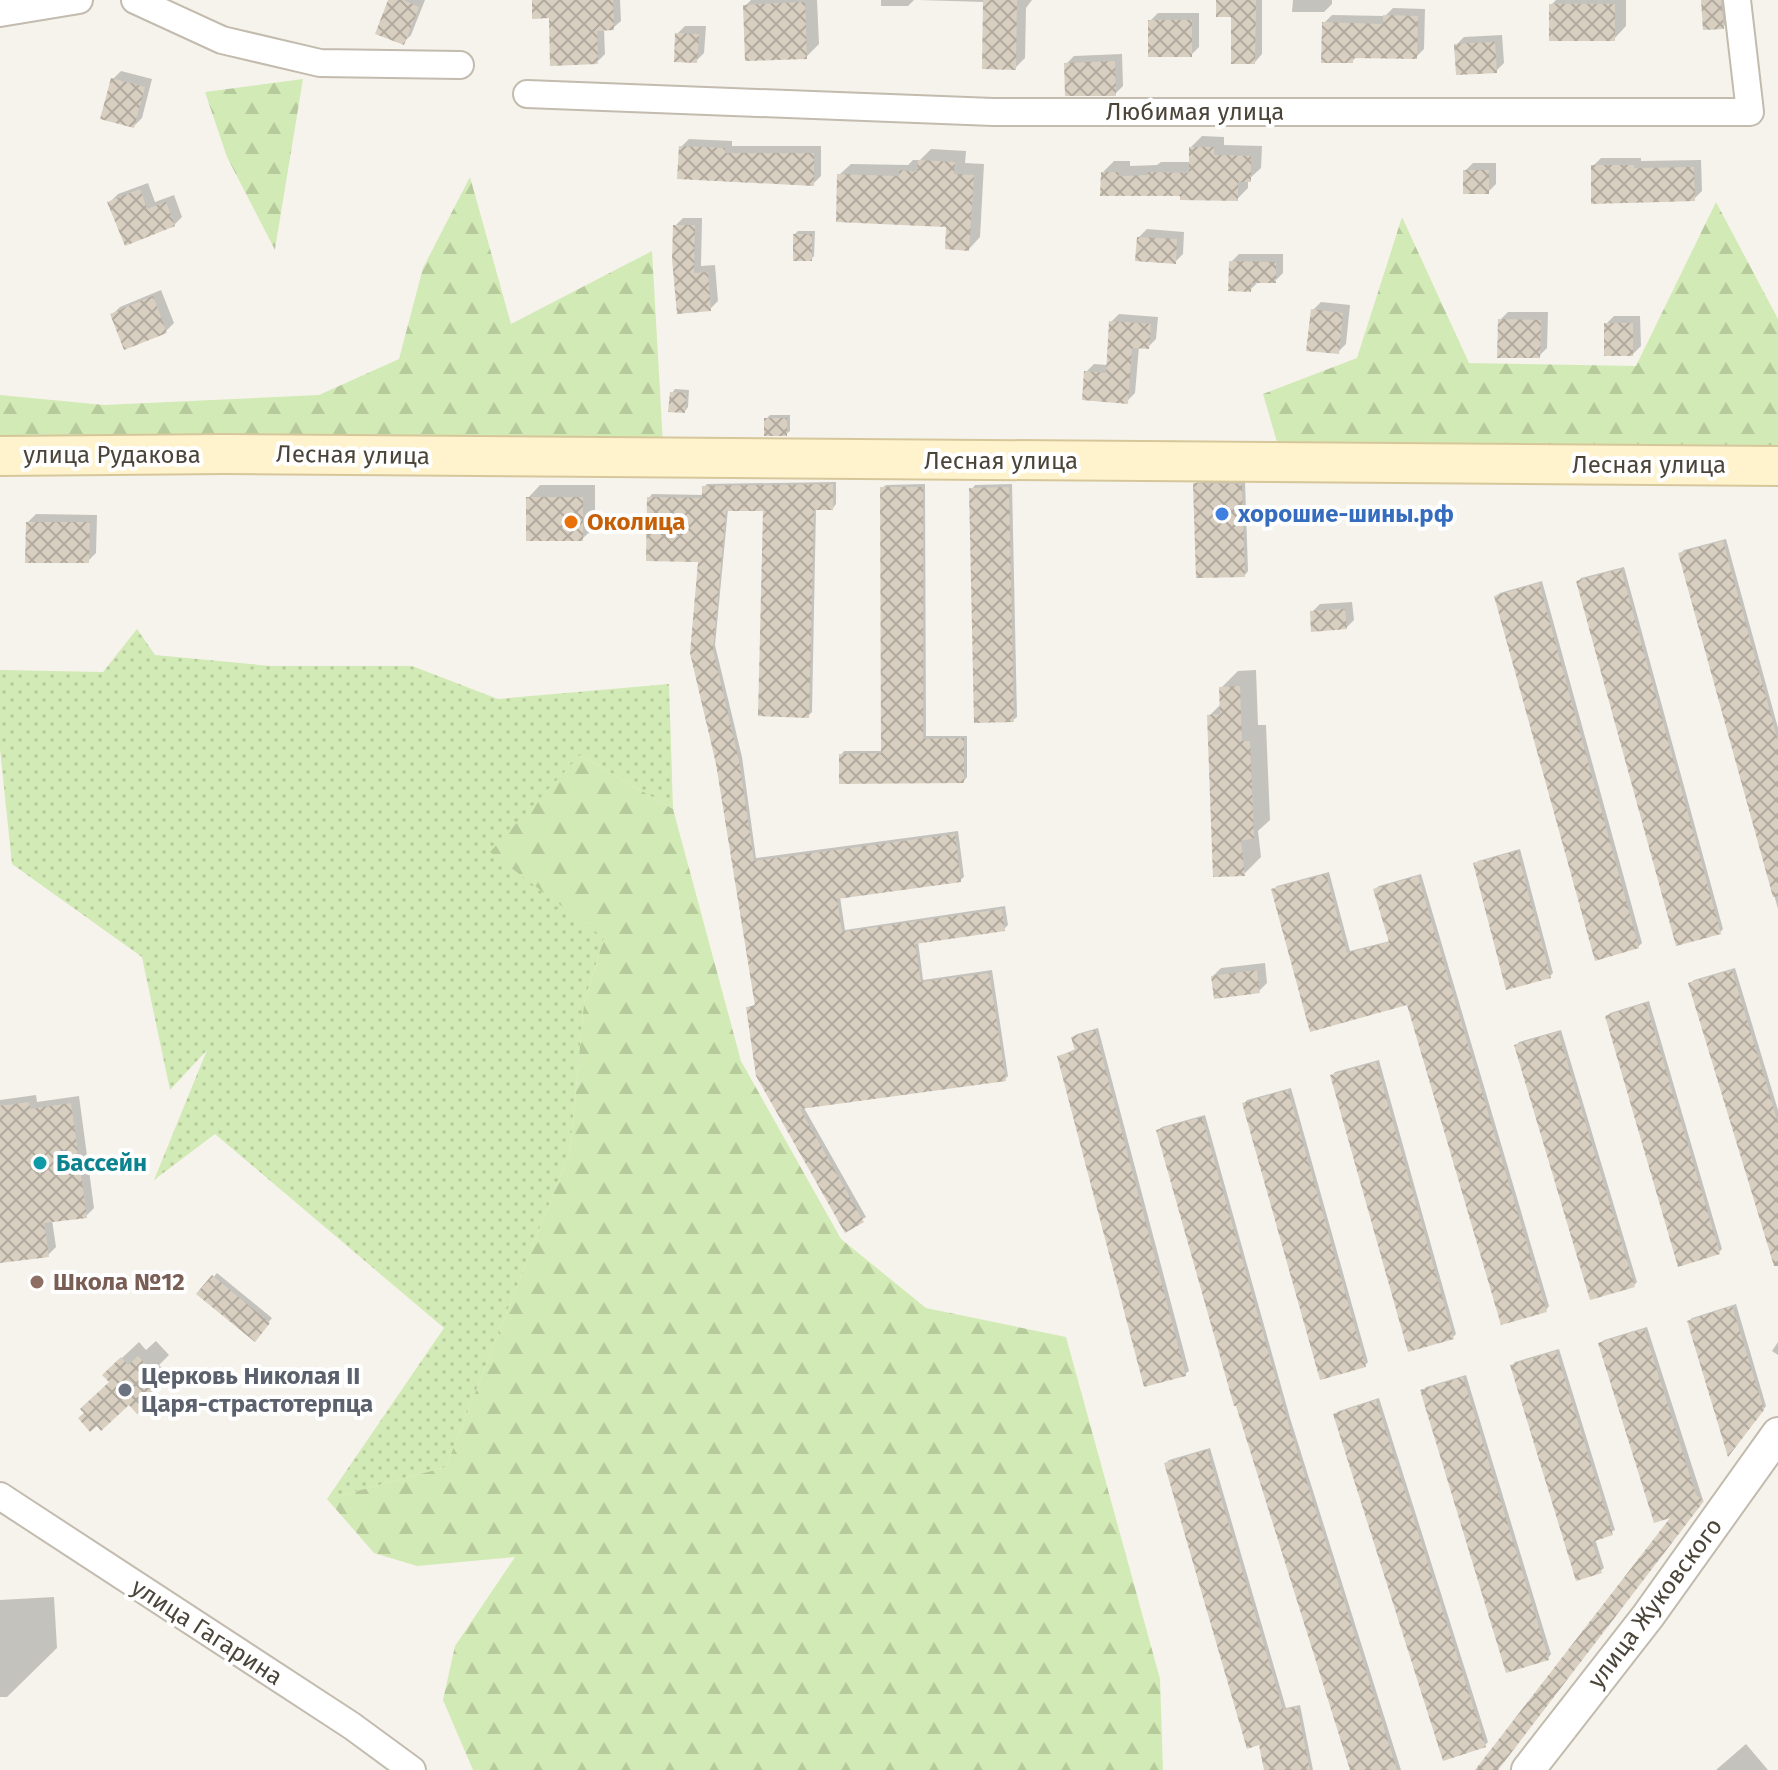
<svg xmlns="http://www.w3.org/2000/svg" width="1778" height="1770" font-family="'Fira Sans',sans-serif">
<defs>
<pattern id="green-dots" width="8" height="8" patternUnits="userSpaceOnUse" patternTransform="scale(2)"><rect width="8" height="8" fill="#d2eab5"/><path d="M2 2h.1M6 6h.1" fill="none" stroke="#b6ca9c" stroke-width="1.8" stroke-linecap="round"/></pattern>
<pattern id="forest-firs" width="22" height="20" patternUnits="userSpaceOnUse" patternTransform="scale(2)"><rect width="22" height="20" fill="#d2eab5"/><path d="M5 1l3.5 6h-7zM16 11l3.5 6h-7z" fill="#b6ca9c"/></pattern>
<pattern id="building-cross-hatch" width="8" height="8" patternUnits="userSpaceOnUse" patternTransform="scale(2)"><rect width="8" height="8" fill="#d8cfc1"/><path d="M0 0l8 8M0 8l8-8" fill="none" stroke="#b1aa9e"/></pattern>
</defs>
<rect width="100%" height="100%" fill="#f6f3ec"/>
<path fill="url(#green-dots)" d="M 137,629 L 155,655 L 271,666 L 412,666 L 498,699 L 669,684 L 673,809 L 580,755 L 604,938 L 584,1003 L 570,1151 L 446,1467 L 327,1499 L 444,1328 L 215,1134 L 154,1180 L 207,1050 L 170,1090 L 142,957 L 12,864 L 0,749 L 0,670 L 103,672 Z"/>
<path fill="url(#forest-firs)" d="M 303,79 L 275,249 L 275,250 L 227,157 L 205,92 Z
M 470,177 L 511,324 L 652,251 L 663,444 L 0,437 L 0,395 L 104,405 L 319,395 L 399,359 L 423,268 Z
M 1716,202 L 1778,319 L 1778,447 L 1279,449 L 1263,394 L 1357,358 L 1402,217 L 1469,363 L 1636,366 Z
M 580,755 L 673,809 L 741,1061 L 841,1239 L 926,1308 L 1066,1337 L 1160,1679 L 1163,1770 L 473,1770 L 443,1700 L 455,1646 L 515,1557 L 417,1566 L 374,1553 L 327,1499 L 446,1467 L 570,1151 L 584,1003 L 604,938 L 490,852 Z"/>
<path fill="#0003" d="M 390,0 L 425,0 L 411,35 L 403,43 Z
M 535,0 L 620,0 L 621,21 L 613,28 L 604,29 L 605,54 L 597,62 Z
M 751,0 L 817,0 L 819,44 L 806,57 L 745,6 Z
M 881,0 L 914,0 L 908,6 L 881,6 Z
M 919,0 L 1032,0 L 1026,8 L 1025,58 L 1016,67 L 985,2 Z
M 1218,0 L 1262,0 L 1262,54 L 1255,62 L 1233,15 Z
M 1293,0 L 1332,0 L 1332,4 L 1324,12 L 1292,12 Z
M 1556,0 L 1626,0 L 1626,26 L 1614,39 L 1551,5 Z
M 1703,0 L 1730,0 L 1731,19 L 1723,27 Z
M 1393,8 L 1425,9 L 1424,49 L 1416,57 L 1358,56 L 1352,61 L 1324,23 L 1332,15 L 1385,16 Z
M 1158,13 L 1199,13 L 1199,47 L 1191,55 L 1150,21 Z
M 685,26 L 706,26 L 704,53 L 696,61 L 677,34 Z
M 1502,35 L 1504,63 L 1496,71 L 1456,45 L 1464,37 Z
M 1122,54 L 1123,86 L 1115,94 L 1066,64 L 1074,56 Z
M 121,71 L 152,79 L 142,118 L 134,126 L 113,79 Z
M 1202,136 L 1224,137 L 1224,145 L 1262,146 L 1261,168 L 1248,180 L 1248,188 L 1237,199 L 1182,194 L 1103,172 L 1114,161 L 1130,161 L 1130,166 L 1157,165 L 1161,162 L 1191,162 L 1191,147 Z
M 689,139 L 732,141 L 732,146 L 821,146 L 821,176 L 813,184 L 681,147 Z
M 931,149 L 966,151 L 965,163 L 984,164 L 980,237 L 969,249 L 948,225 L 839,175 L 851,164 L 908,165 L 913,160 L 920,160 Z
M 1601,158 L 1641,158 L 1641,161 L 1701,160 L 1702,191 L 1694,199 L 1593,166 Z
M 1473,163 L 1496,163 L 1496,184 L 1488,192 L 1465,171 Z
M 148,183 L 155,202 L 174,195 L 182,217 L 174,225 L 110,202 L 118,194 Z
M 683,218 L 702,218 L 701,266 L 715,265 L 718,301 L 710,309 L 679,311 L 675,226 Z
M 1147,229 L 1184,232 L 1183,254 L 1175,262 L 1139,237 Z
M 798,231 L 815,231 L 814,256 L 811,259 L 795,234 Z
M 1239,254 L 1283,254 L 1283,273 L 1275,281 L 1259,281 L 1250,290 L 1231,262 Z
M 161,290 L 174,323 L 166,331 L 112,315 L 120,307 Z
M 1321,302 L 1350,305 L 1346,344 L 1338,352 L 1313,310 Z
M 1508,312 L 1548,312 L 1547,348 L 1539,356 L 1500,320 Z
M 1119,314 L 1158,317 L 1156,339 L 1148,347 L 1139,347 L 1135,393 L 1127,401 L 1086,372 L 1094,364 L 1108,365 L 1111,322 Z
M 1614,316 L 1640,316 L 1641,346 L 1633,354 L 1606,324 Z
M 675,389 L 689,390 L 688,407 L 685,411 L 672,393 Z
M 770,415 L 790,415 L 790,431 L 786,434 L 766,419 Z
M 1198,481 L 1245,481 L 1248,571 L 1245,575 L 1195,484 Z
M 836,482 L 836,504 L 833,508 L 816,508 L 812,712 L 808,716 L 765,509 L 728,509 L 715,645 L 742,757 L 756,858 L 958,831 L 964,877 L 960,880 L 840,897 L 845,930 L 1005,906 L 1008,925 L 1004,929 L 918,941 L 923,980 L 992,970 L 1008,1076 L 1005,1079 L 803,1106 L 866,1217 L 845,1230 L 748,1008 L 757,1003 L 700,560 L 649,498 L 652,494 L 704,495 L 704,487 L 707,484 Z
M 925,484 L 926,736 L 967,736 L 967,777 L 964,781 L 841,755 L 844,751 L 883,751 L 882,488 L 886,485 Z
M 1012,484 L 1017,717 L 1013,720 L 972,489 L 975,485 Z
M 540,485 L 595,485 L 595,527 L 582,539 L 528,498 Z
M 36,514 L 97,515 L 96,553 L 88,561 L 28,522 Z
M 1726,539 L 1778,728 L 1778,909 L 1680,554 L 1684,550 Z
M 1624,567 L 1723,929 L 1720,932 L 1578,582 L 1581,578 Z
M 1542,581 L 1642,943 L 1638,947 L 1496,596 L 1500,593 Z
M 1352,602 L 1354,620 L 1346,628 L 1312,612 L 1320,604 Z
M 1256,670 L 1258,725 L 1266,725 L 1270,820 L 1258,831 L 1261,857 L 1244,874 L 1209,716 L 1222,703 L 1221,688 L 1238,671 Z
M 1520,849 L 1553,973 L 1550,976 L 1475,864 L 1478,861 Z
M 1329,872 L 1350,951 L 1390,941 L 1375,889 L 1379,886 L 1421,874 L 1549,1306 L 1546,1310 L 1408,1002 L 1312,1029 L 1274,889 L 1277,886 Z
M 1265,963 L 1267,983 L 1259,991 L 1213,976 L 1221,968 Z
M 1735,968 L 1778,1110 L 1778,1236 L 1690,984 L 1694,980 Z
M 1649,1001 L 1722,1249 L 1719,1252 L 1607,1016 L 1610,1013 Z
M 1098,1028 L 1189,1371 L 1185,1374 L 1059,1056 L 1076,1049 L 1073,1037 L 1077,1034 Z
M 1561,1030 L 1637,1282 L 1634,1285 L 1516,1046 L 1519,1042 Z
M 1379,1060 L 1456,1334 L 1453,1337 L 1332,1076 L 1335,1072 Z
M 1291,1088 L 1368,1362 L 1365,1365 L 1244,1104 L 1247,1100 Z
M 36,1095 L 37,1102 L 79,1096 L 94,1208 L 86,1216 L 52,1220 L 56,1247 L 48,1255 L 0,1261 L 0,1100 Z
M 1205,1115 L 1290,1418 L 1401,1770 L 1353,1770 L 1158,1130 L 1162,1127 Z
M 217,1273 L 272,1318 L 254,1339 L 199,1294 Z
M 1736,1304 L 1766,1406 L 1729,1454 L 1689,1321 L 1692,1318 Z
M 1647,1327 L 1703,1500 L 1497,1770 L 1478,1770 L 1675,1514 L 1601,1344 L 1604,1340 Z
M 156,1341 L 169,1355 L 159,1365 L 171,1378 L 154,1395 L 111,1381 L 122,1358 L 139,1342 L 146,1350 Z
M 1778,1342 L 1778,1355 L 1772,1351 Z
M 1559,1349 L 1615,1530 L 1595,1539 L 1604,1568 L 1600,1571 L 1512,1366 L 1515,1362 Z
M 1466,1375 L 1551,1654 L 1548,1658 L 1422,1391 L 1426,1387 Z
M 1379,1398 L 1488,1742 L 1485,1745 L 1335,1414 L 1339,1411 Z
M 1210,1448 L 1286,1708 L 1300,1705 L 1313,1770 L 1266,1770 L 1261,1742 L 1166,1463 L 1169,1460 Z
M 54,1597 L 57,1648 L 7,1697 L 0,1697 L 0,1600 Z
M 1746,1744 L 1768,1770 L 1716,1770 Z"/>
<path fill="url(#building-cross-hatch)" d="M 388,0 L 403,0 L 419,7 L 404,45 L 375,34 Z
M 532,0 L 613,0 L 614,30 L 597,31 L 598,64 L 550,66 L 549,18 L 532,19 Z
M 983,0 L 1017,0 L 1016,70 L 982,69 Z
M 1216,0 L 1256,0 L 1255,64 L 1231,64 L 1231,17 L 1216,17 Z
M 1701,0 L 1721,0 L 1724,29 L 1703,30 Z
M 805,2 L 807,59 L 745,61 L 743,5 Z
M 1549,4 L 1615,4 L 1615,41 L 1549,41 Z
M 1383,15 L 1418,16 L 1417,59 L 1353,58 L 1353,63 L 1321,63 L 1322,22 L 1383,24 Z
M 1148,20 L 1192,20 L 1192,57 L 1148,57 Z
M 675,33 L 699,34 L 697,63 L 674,62 Z
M 1495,42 L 1497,73 L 1456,75 L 1454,44 Z
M 1115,61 L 1116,96 L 1065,96 L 1064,63 Z
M 111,78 L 145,87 L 134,128 L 100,119 Z
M 679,146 L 725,148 L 725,153 L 814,153 L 814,186 L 677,179 Z
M 1189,147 L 1214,147 L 1214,155 L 1251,156 L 1251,182 L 1238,182 L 1238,201 L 1180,200 L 1180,196 L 1100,196 L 1101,172 L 1119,172 L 1119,176 L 1148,175 L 1148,172 L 1189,173 Z
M 918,160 L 955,162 L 954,174 L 974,175 L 969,251 L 945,249 L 946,227 L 836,222 L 837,174 L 899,176 L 899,170 L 917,172 Z
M 1591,165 L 1634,165 L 1634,168 L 1694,167 L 1695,201 L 1591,204 Z
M 1463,170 L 1489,170 L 1489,194 L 1463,194 Z
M 140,189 L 147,209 L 166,202 L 175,226 L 125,246 L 107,202 Z
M 673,225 L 695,225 L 694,273 L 708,272 L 711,311 L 677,314 L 672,259 Z
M 793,234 L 812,234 L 812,261 L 793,261 Z
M 1137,237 L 1177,239 L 1176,264 L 1135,261 Z
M 1229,261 L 1276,262 L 1276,283 L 1251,283 L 1251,292 L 1228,291 Z
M 153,296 L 167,333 L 124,350 L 110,314 Z
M 1311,309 L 1343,313 L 1339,354 L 1306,351 Z
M 1498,319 L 1541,320 L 1540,358 L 1497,358 Z
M 1109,321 L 1151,324 L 1149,349 L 1132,348 L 1128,404 L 1082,400 L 1084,371 L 1106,373 Z
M 1604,323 L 1633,323 L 1633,356 L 1604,356 Z
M 670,392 L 686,393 L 685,413 L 668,412 Z
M 764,418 L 787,418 L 787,436 L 764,436 Z
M 1193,483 L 1242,484 L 1245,577 L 1196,578 Z
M 833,484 L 833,510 L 814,510 L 809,718 L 758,716 L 763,511 L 726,511 L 713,650 L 739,761 L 754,861 L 955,834 L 961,882 L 837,899 L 842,932 L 1002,909 L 1005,931 L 915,944 L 921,982 L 989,973 L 1006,1081 L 800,1109 L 864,1222 L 845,1233 L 756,1076 L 746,1007 L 755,1006 L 716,764 L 690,653 L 698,562 L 646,561 L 647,497 L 702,498 L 702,486 Z
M 880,487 L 923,487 L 923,739 L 964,738 L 964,783 L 839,784 L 839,754 L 881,753 Z
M 1009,487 L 1014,722 L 974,723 L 969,488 Z
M 526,497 L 583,497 L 583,541 L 526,541 Z
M 26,522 L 90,522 L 89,563 L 25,563 Z
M 1723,541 L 1778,741 L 1778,896 L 1773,897 L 1678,553 Z
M 1621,569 L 1721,934 L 1676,946 L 1576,581 Z
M 1539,583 L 1639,948 L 1595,961 L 1494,596 Z
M 1345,609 L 1347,629 L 1311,632 L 1310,611 Z
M 1240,686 L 1242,741 L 1250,741 L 1254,838 L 1241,841 L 1245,876 L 1213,877 L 1207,715 L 1220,714 L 1219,687 Z
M 1517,851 L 1551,978 L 1506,990 L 1473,863 Z
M 1326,874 L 1347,953 L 1389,942 L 1373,889 L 1418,876 L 1547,1312 L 1501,1325 L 1407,1005 L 1310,1032 L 1271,889 Z
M 1257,970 L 1260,993 L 1214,999 L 1211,976 Z
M 1732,970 L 1778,1123 L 1778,1266 L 1774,1266 L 1688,983 Z
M 1646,1003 L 1720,1254 L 1678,1267 L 1605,1016 Z
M 1095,1030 L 1186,1376 L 1144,1387 L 1057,1056 L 1075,1051 L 1071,1037 Z
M 1558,1032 L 1635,1287 L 1590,1300 L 1514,1045 Z
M 1376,1062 L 1454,1339 L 1408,1352 L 1330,1075 Z
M 1288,1090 L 1366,1367 L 1320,1380 L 1242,1103 Z
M 29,1102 L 30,1109 L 71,1103 L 87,1218 L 44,1223 L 49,1257 L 0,1263 L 0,1106 Z
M 1202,1117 L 1288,1422 L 1397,1770 L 1350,1770 L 1236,1406 L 1234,1406 L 1156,1130 Z
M 212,1275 L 270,1323 L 255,1342 L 196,1294 Z
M 1732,1306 L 1764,1410 L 1728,1457 L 1687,1321 Z
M 1644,1329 L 1696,1495 L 1704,1501 L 1498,1770 L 1475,1770 L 1670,1518 L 1654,1523 L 1598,1343 Z
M 1556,1351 L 1613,1535 L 1592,1542 L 1602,1573 L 1576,1581 L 1510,1365 Z
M 138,1356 L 154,1373 L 144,1383 L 156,1396 L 137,1414 L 129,1405 L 101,1431 L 97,1426 L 90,1432 L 78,1418 L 84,1413 L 80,1409 L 109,1382 L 102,1375 L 121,1357 L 128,1365 Z
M 1463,1377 L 1549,1660 L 1506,1673 L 1420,1390 Z
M 1376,1400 L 1486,1747 L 1443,1761 L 1333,1414 Z
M 1207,1450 L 1283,1710 L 1297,1707 L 1310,1770 L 1264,1770 L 1259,1745 L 1247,1749 L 1164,1463 Z"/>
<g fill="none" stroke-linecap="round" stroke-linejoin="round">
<defs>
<path id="minor" d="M 135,0 L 222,40 L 320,63 L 460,65
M 0,13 L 79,0
M 527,94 L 993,112 L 1750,112 L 1737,0
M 0,1496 L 352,1726 L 412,1770"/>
<path id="tertiary" d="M 1528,1770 L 1648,1616 L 1778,1434"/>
<path id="secondary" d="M 0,456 L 224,454 L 1778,466"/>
</defs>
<use href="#minor" stroke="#c2bbae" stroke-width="30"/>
<use href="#tertiary" stroke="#c2bbae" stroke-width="36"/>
<use href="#secondary" stroke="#d6c79b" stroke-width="42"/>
<use href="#minor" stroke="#fff" stroke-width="26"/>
<use href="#tertiary" stroke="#fff" stroke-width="32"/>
<use href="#secondary" stroke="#fff3cd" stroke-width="38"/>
</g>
<circle fill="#3f7fe0" stroke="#fff" stroke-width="3" cx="1222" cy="514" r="8"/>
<circle fill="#e8710a" stroke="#fff" stroke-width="3" cx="571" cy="522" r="8"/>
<circle fill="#0f9aa8" stroke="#fff" stroke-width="3" cx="40" cy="1163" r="8"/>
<circle fill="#8d6e63" stroke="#fff" stroke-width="3" cx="37" cy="1282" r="8"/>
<circle fill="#6b7280" stroke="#fff" stroke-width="3" cx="125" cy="1390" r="8"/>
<g text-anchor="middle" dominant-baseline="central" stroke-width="8" stroke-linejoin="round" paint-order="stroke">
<g font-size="24" fill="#4b4439" stroke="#fff">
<text x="1195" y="112">Любимая улица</text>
<text x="112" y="455">улица Рудакова</text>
<text transform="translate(353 455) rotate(1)">Лесная улица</text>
<text x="1001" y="461">Лесная улица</text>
<text x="1649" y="465">Лесная улица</text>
<text transform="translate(1655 1603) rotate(-53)">улица Жуковского</text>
<text transform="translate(207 1632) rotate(33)">улица Гагарина</text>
</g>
<g font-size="24" font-weight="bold" fill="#366cbe" stroke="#fff" text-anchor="start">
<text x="1238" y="514">хорошие-шины.рф</text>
</g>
<g font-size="24" font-weight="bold" fill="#c56008" stroke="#fff" text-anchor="start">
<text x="587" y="522">Околица</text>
</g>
<g font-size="24" font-weight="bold" fill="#0d838f" stroke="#fff" text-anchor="start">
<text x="56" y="1163">Бассейн</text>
</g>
<g font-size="24" font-weight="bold" fill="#785e54" stroke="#fff" text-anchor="start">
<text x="53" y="1282">Школа №12</text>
</g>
<g font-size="24" font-weight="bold" fill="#5b616d" stroke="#fff" text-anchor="start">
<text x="141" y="1376">Церковь Николая II<tspan x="141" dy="28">Царя-страстотерпца</tspan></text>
</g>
</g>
</svg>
